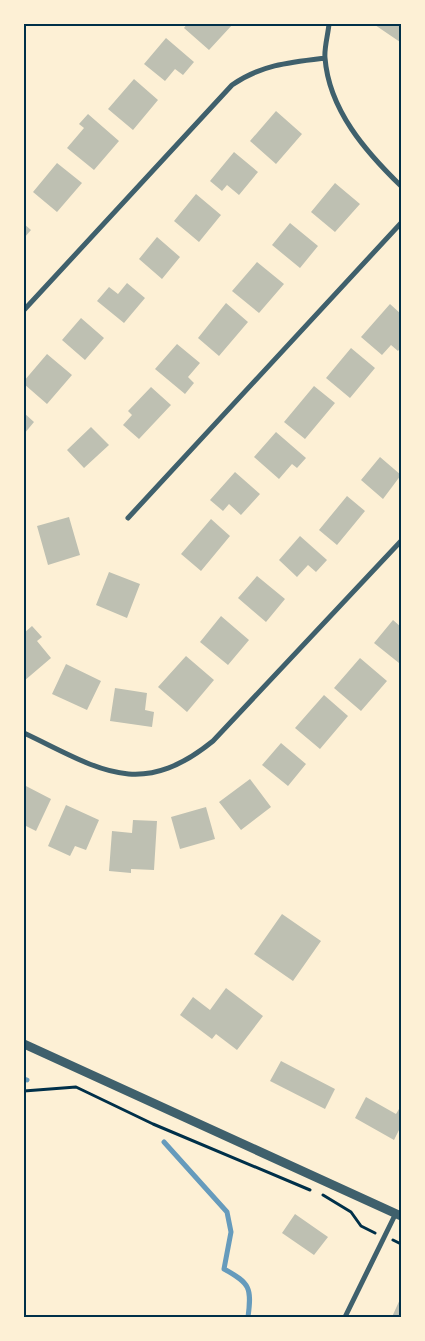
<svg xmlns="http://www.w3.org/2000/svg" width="425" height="1341" font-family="Karla,sans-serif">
<rect width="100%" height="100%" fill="#fdf0d5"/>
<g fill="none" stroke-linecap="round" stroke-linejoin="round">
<path stroke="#669bbc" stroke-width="5" d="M 24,1079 L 27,1080
M 164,1142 L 227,1212 L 231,1232 L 224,1269 C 250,1283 252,1288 248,1317"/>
</g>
<path fill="#bec0b2" d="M 187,24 L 233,24 L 209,50 L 184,28 Z
M 376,24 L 401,24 L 400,42 L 375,25 Z
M 166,38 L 194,62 L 183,75 L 175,69 L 165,81 L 144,64 Z
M 134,79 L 158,100 L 133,130 L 108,109 Z
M 276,111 L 302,134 L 276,164 L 250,141 Z
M 88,114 L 119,141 L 94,170 L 67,148 L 84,128 L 79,124 Z
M 234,152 L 258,172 L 239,195 L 227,185 L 222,191 L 210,181 Z
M 57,163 L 82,183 L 57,212 L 33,192 Z
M 335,183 L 360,204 L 335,232 L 311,212 Z
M 196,194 L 221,215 L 199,242 L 174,221 Z
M 290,223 L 318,246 L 300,268 L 272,245 Z
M 24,224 L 31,230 L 24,238 Z
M 157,237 L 180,257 L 162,279 L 139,259 Z
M 257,262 L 284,284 L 259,313 L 232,291 Z
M 127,283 L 145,298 L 124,323 L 97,301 L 109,287 L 118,294 Z
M 226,303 L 248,322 L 219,356 L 198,338 Z
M 390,304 L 401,314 L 401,347 L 398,351 L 391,345 L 382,355 L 361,337 Z
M 81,318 L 104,338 L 85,360 L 62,340 Z
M 177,344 L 200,363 L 188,377 L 194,383 L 185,394 L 155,369 Z
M 351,348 L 375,368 L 350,398 L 326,378 Z
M 47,354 L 72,375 L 47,404 L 24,384 L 24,381 Z
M 314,386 L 335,403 L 305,439 L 284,422 Z
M 151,387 L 171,405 L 139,439 L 123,425 L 132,415 L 128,411 Z
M 24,413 L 34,422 L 24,434 Z
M 91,427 L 109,445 L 84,468 L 67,450 Z
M 276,432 L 306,458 L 297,468 L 292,464 L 279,479 L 254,457 Z
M 380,457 L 401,475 L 383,499 L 361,480 Z
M 235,472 L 260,494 L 241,515 L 229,504 L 223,511 L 210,500 Z
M 347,496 L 365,511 L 337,545 L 319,530 Z
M 69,517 L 80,555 L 48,565 L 37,526 Z
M 211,519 L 230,536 L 201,571 L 181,554 Z
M 300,536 L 327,560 L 316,572 L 308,565 L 297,577 L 279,560 Z
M 109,572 L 140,584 L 127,618 L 96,605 Z
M 257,576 L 285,599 L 266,622 L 238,598 Z
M 221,616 L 249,640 L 228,665 L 200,642 Z
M 393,620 L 401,627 L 401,660 L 399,663 L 374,643 Z
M 32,626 L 42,637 L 37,641 L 51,658 L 24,681 L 24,633 Z
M 186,656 L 214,680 L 187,712 L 158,687 Z
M 360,658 L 387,681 L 361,711 L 334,688 Z
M 66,664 L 101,681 L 87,710 L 52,694 Z
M 115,688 L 147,693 L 145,710 L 154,712 L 152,727 L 110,721 Z
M 324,695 L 348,716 L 320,749 L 295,728 Z
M 281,743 L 306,764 L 288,786 L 262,765 Z
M 250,779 L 271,807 L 241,830 L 219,802 Z
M 24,785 L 51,799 L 36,831 L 24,825 Z
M 66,805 L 99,820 L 86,850 L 75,846 L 70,856 L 48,846 Z
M 206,807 L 215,839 L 180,849 L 171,817 Z
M 133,820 L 157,821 L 154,870 L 131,869 L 131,873 L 109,871 L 112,831 L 132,833 Z
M 282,914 L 321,941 L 293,981 L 254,954 Z
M 226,988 L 263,1016 L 237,1050 L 216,1034 L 212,1039 L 180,1015 L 193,997 L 210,1010 Z
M 281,1061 L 335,1089 L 325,1109 L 270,1081 Z
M 366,1097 L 396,1114 L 399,1109 L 401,1110 L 401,1126 L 394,1140 L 355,1118 Z
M 295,1214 L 328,1237 L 314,1255 L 282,1233 Z
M 401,1297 L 401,1317 L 392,1317 Z"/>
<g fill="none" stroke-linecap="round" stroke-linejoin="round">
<path stroke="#003049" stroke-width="3" d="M 24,1091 L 76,1087 L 153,1124 L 310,1190
M 323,1195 L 351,1212 L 361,1226 L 375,1233
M 393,1240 L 401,1244"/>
<path stroke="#3f606c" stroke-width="5" d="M 329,24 C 328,35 324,48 325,58 C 329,110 366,152 401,186
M 24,310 L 232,85 C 260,65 291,62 325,58
M 128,518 L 401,223
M 24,733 C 98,768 139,801 213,741 L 401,541
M 345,1317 L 396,1213"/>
<path stroke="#3f606c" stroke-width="9" d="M 24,1044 L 401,1216"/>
</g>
<rect width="425" height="1341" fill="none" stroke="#fdf0d5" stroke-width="50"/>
<rect x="25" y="25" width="375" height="1291" fill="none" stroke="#003049" stroke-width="2"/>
</svg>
